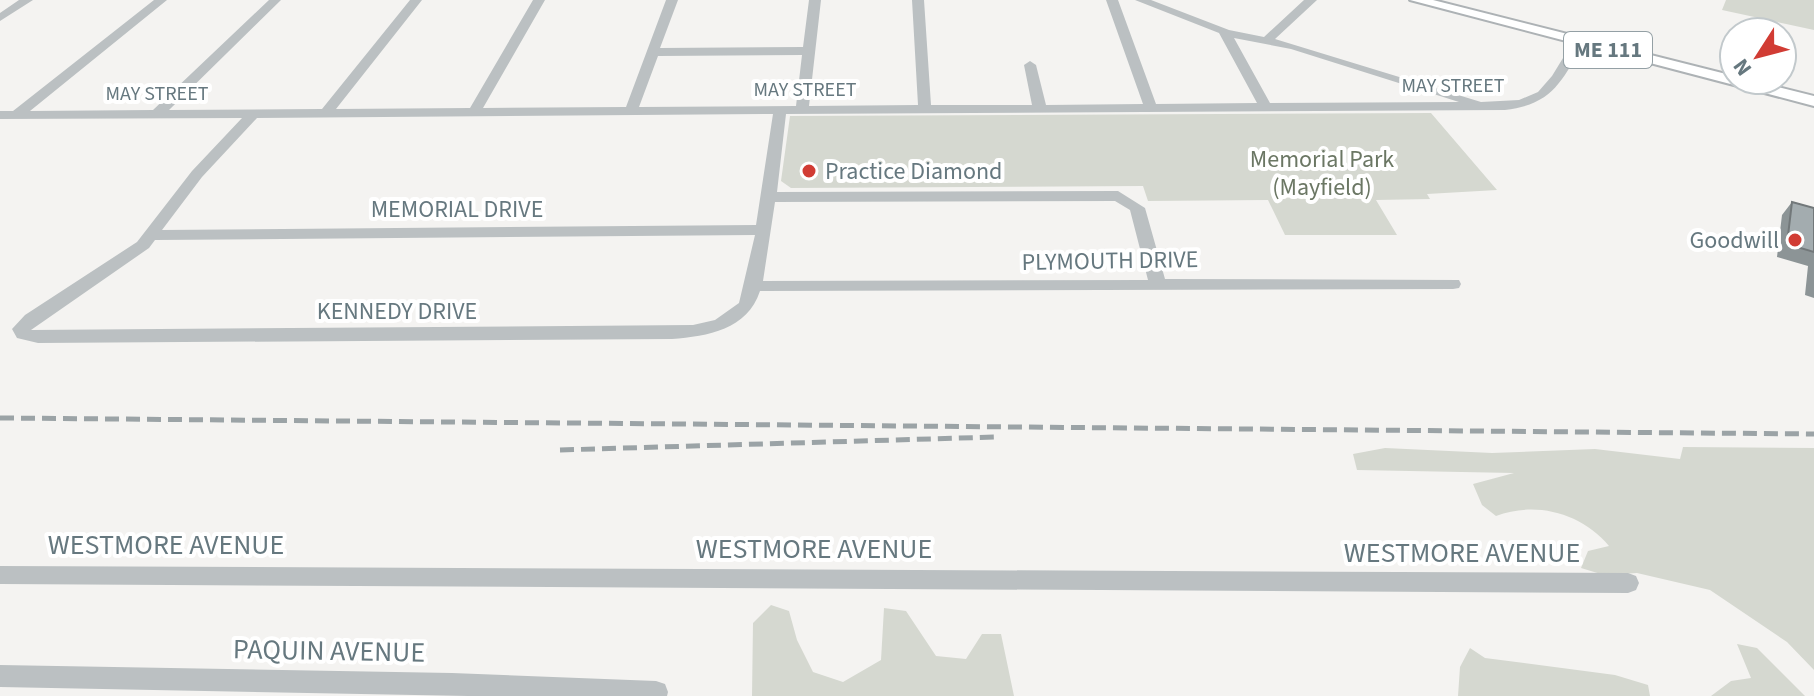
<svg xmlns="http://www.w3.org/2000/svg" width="1814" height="696" font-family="'Source Sans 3',sans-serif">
<rect width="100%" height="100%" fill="#f4f3f1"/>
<path fill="#d5d8d0" d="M 1726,0 L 1814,0 L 1814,30 L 1722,10 Z
M 1431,113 L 1497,190 L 1427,194 L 1430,199 L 1376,200 L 1397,235 L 1285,235 L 1268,200 L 1148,201 L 1143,186 L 791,188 L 781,181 L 790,116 Z
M 1683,447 L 1814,448 L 1814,670 L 1787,642 L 1710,590 L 1637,573 L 1604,575 L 1581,568 L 1588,551 L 1609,546 C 1581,513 1536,501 1496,516 L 1482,505 L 1473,484 L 1514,473 L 1357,470 L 1353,454 L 1385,448 L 1492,453 L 1595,449 L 1680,459 Z
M 771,605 L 789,611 L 797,640 L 813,672 L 843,682 L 881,660 L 884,608 L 906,611 L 936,656 L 966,659 L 982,634 L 1001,634 L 1014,696 L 752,696 L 753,623 Z
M 1737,644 L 1757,648 L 1805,696 L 1711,696 L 1731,681 L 1751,678 Z
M 1470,648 L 1485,658 L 1615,675 L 1648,685 L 1650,696 L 1458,696 L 1460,667 Z"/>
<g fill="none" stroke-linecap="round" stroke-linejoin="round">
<defs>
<path id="major" d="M 1410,0 L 1433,0 L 1734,76 L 1734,80 L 1750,80 L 1814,96 L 1814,106 Z"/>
</defs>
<use href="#major" stroke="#adb2b5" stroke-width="4"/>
<path fill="#bbc0c2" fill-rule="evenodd" d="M 19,0 L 33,0 L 0,21 L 0,13 Z
M 154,0 L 167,0 L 30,111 L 153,110 L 269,0 L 281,0 L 169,110 L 322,109 L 410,0 L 422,0 L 336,109 L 470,108 L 533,0 L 545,0 L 483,108 L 626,107 L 666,0 L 678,0 L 660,48 L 803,47 L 809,0 L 821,0 L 809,106 L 918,105 L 912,0 L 924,0 L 931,105 L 1032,105 L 1024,65 L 1030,61 L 1036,65 L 1046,105 L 1143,104 L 1106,0 L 1118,0 L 1156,104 L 1257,103 L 1219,33 L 1135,0 L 1151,0 L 1229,30 L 1264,37 L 1304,0 L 1317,0 L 1275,39 L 1481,102 L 1519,100 L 1538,92 L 1552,76 L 1574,40 L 1584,43 C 1561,82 1553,104 1505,110 L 786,114 L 777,192 L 1118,191 L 1145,208 L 1165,279 L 1459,280 L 1461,284 L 1459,288 L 1453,289 L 760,291 C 747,330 708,336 672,339 L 38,343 L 17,338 L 12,329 L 25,315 L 137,242 L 192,171 L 242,118 L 0,119 L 0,111 L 13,111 ZM 1234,38 L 1291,49 L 1459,102 L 1270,103 ZM 802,55 L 796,106 L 639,107 L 658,56 ZM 773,114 L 756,225 L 162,230 L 202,177 L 257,118 ZM 1115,201 L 1130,210 L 1148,280 L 763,281 L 775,202 ZM 755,235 L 739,303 L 715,320 L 693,325 L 31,330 L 149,248 L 155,240 Z
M 0,566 L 1628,573 L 1636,576 L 1639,583 L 1636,590 L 1628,593 L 0,584 Z
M 0,665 L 452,673 L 656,681 L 665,684 L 668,692 L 667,696 L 468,696 L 0,687 Z"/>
<use href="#major" fill="#fff" fill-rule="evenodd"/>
<path stroke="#9ba3a6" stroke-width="5" stroke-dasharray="14 7" stroke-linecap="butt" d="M 0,418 L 1814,434
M 560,450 L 996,437"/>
</g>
<path fill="#8c9496" d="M 1792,202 L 1814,208 L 1814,298 L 1805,295 L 1808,266 L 1777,257 L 1782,215 Z"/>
<path fill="#a3acaf" stroke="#72787a" stroke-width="2" d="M 1792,202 L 1814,208 L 1814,252 L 1787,244 Z"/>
<g fill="#d13c34" stroke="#fff" stroke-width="3">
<circle cx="809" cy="171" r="8"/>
<circle cx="1795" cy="240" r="8"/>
</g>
<g text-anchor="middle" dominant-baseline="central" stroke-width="8" stroke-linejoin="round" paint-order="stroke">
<g font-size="20" fill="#66787f" stroke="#fff">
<text x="1453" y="86">MAY STREET</text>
<text x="805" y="90">MAY STREET</text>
<text x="157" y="94">MAY STREET</text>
</g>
<rect fill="#fff" stroke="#94a0a5" stroke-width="2" x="1564" y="32" width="88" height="36" rx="6"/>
<g font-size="22" font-weight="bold" fill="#66787f">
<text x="1608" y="50">ME 111</text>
</g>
<g font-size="24" fill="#6b7764" stroke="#fff">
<text x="1322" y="159">Memorial Park<tspan x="1322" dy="28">(Mayfield)</tspan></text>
</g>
<g font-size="24" fill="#66787f" stroke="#fff" text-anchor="start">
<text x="825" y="171">Practice Diamond</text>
<text x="1779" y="240" text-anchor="end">Goodwill</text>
</g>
<g font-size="24" fill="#66787f" stroke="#fff">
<text x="457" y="209">MEMORIAL DRIVE</text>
<text transform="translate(1110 261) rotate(-1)">PLYMOUTH DRIVE</text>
<text x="397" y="311">KENNEDY DRIVE</text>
</g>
<g font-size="28" fill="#66787f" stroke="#fff">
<text x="166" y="545">WESTMORE AVENUE</text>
<text x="814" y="549">WESTMORE AVENUE</text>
<text x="1462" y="553">WESTMORE AVENUE</text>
<text transform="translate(329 651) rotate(1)">PAQUIN AVENUE</text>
</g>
</g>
<g transform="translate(1758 56) rotate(234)"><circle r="38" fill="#ffffff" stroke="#c2c9cc" stroke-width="2"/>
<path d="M0-6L14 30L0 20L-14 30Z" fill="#d13c34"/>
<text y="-12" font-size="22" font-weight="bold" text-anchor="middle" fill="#66787f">N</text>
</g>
</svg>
